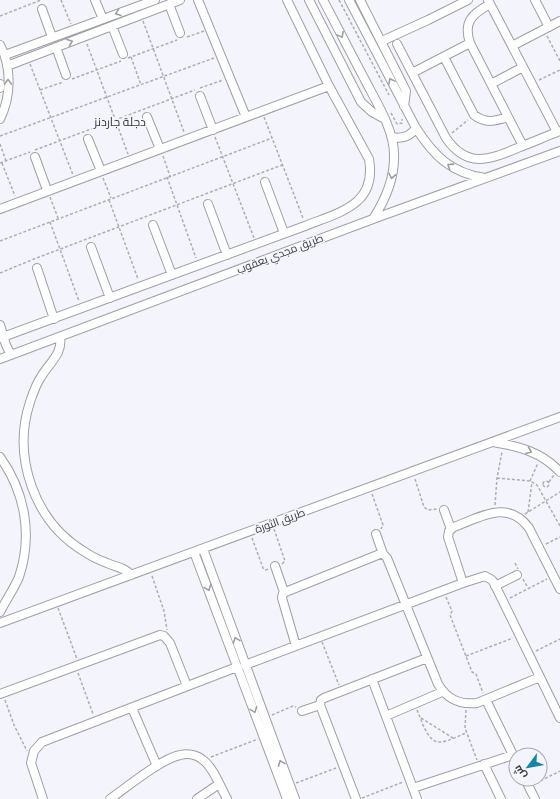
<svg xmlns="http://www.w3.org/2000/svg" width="560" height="799" font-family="'Roboto Condensed',Cairo,sans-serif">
<rect width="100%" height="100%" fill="#f3f4fc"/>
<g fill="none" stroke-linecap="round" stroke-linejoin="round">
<defs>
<path id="minor" d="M 95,0 L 103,19
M 198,0 L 246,117
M 309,0 L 361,102 L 372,112 L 383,118
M 323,0 C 337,26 350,52 364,78 C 375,100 394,129 394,154 C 395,178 386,199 373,219
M 349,0 L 416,128 C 434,156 451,173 485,178
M 360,0 L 403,85 L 406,91 L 404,106
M 488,0 L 557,132
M 535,0 L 549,27
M 169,4 L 180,33
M 490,4 C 472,14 463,22 470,43 L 523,146
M 42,9 L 52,37
M 112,26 L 123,54
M 382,41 L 428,20 L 468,0
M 397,44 L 446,138 C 468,170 491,159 520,147 C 533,142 547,136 560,131
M 0,45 C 12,67 11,97 0,119
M 512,46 L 560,21
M 56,47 L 66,75
M 5,55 L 155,0
M 444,57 L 474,115 C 486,124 495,121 508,117
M 7,66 L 180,0
M 412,73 L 470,43
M 0,84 L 0,88
M 491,84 L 523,67
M 200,96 L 213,130
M 147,117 L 160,149
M 392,137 C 402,139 410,137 416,128
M 88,139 L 101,171
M 35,157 L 47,190
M 265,182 L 284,233
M 208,204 L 227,255
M 0,209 L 329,86
M 153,225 L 172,275
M 91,247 L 110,298
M 37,268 L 54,319
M 0,325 L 6,345 L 11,355
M 60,337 C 63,354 49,363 41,377 C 36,384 33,393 30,402 C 12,457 34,522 85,552 C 92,557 99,560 107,563 C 116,567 124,567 131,575
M 0,338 L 305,226 C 340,212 377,205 369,159 L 329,86 L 287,0
M 0,359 L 373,219 L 560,151
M 493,442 C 518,446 542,452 560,472
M 0,457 C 25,492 33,535 19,577 C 14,589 6,600 0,612
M 444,510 L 451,529
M 376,534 L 383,554
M 203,549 L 295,799
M 194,552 L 287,799
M 275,566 L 284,592
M 463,583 L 448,537 L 449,531 L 454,527 C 481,517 508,499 529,528 L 560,589
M 495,586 L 517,575
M 0,623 L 560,417
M 296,646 L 282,598 L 283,593 L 380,554 L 383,554 L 387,558 L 438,684 C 447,699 459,705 477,703 L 540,677
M 245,665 L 463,583 L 485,576 L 492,580 L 494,583 L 560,718
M 372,679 L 417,799
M 0,694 L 160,635 L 164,636 L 170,643 L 187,686
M 486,700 L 516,761
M 132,708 L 157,766
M 302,711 L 320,705
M 386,716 L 442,692
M 484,764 L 501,799
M 525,779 L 535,799
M 413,788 L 513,755
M 43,799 L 31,763 L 34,751 L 42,742 L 237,667
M 110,799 C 127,787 161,759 180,755 C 188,753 197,755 203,760 C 213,767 221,788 227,799
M 197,799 L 219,784
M 356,799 L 320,705 L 321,700 L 324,698 L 427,658"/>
</defs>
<use href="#minor" stroke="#9fa0a7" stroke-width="10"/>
<path stroke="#adaeb5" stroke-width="1.5" stroke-dasharray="3 2" stroke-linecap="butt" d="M 61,0 L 71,24
M 339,0 L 389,95
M 0,16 L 41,0
M 143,21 L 184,132
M 547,36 L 560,61
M 187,37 L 204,31
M 87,44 L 128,154
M 131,57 L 141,85
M 128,58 L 177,40
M 30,64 L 73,175
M 72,79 L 121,61
M 539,80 L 560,70
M 200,88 L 223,80
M 40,90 L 63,82
M 391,113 L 397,124 L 402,123 L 402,119
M 264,117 L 303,218
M 452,133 L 468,120
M 0,136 L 214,58
M 215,137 L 254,238
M 0,144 L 6,161
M 35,150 L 195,90
M 163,156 L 170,176
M 0,163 L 30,152
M 2,163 L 15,196
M 167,177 L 196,258
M 103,178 L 111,198
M 50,197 L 58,218
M 109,200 L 138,279
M 50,222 L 79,301
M 0,241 L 272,138
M 0,273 L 34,259 L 282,165
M 497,478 L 530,481 L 537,485 L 560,526
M 415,479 L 424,507 L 428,510 L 437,509
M543 484a3 3 0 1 1 6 0a3 3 0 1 1-6 0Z
M 530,481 L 538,463
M 549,482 L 554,475
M 372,494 L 383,525 L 381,529
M 495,505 L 497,478 L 502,452
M 528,512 L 532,482
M 525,514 L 560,492
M 274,529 L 285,561 L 282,564
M 252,538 L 263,568 L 265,570 L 269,569
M 546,544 L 560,537
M 515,563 L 518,569
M 152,576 L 164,611 L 167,630
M 523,579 L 528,588
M 446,597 L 452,611 L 450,615 L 472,672 L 476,674 L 483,693
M 510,598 L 547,579
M 58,608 L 77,659
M 322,642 L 339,685
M 536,651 L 560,639
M 466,656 L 513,638
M 78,673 L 93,714
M 5,700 L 14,725 L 27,751
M 417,710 C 421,719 428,743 439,742 C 448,742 458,736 466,733
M 466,710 L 465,728 L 477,760
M 272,715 L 293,706 L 296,707
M 421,718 L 453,738
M 211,757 L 258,739
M 296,783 L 336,768
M 536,783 L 560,771
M 362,798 L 403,782"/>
<use href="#minor" stroke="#fff" stroke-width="8"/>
</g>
<defs><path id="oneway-chevron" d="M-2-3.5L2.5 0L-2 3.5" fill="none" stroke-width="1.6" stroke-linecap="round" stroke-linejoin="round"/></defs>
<g stroke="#9d9e9f">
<use href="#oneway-chevron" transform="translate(118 13) rotate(160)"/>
<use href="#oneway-chevron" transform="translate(341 35) rotate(62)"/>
<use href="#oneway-chevron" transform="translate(70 42) rotate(-20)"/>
<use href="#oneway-chevron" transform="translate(391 81) rotate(-118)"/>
<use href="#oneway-chevron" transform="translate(8 82) rotate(-90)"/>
<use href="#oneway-chevron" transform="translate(450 166) rotate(-147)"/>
<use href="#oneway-chevron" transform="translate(392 176) rotate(101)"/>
<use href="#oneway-chevron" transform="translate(529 451) rotate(22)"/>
<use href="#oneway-chevron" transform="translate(208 588) rotate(69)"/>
<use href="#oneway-chevron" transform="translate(236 640) rotate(-110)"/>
<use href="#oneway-chevron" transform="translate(254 710) rotate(69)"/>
<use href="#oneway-chevron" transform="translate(281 763) rotate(-111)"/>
</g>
<g text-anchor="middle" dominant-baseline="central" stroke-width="3.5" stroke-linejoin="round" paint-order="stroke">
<g font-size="11" fill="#3b3c3f" stroke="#f3f4fc">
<text transform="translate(280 254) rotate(-21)">طريق مجدي يعقوب</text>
<text transform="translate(280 521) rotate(-20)">طريق الثورة</text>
</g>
<g font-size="12" fill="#37383e" stroke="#f3f4fc">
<text x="120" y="122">دجلة جاردنز</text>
</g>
</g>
<g transform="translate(528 767) rotate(238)"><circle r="19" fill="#f3f4fc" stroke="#a9aab0"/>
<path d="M0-3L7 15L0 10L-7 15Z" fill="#1086ab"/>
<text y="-6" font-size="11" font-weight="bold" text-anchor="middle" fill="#3b3c3f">ش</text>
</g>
</svg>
